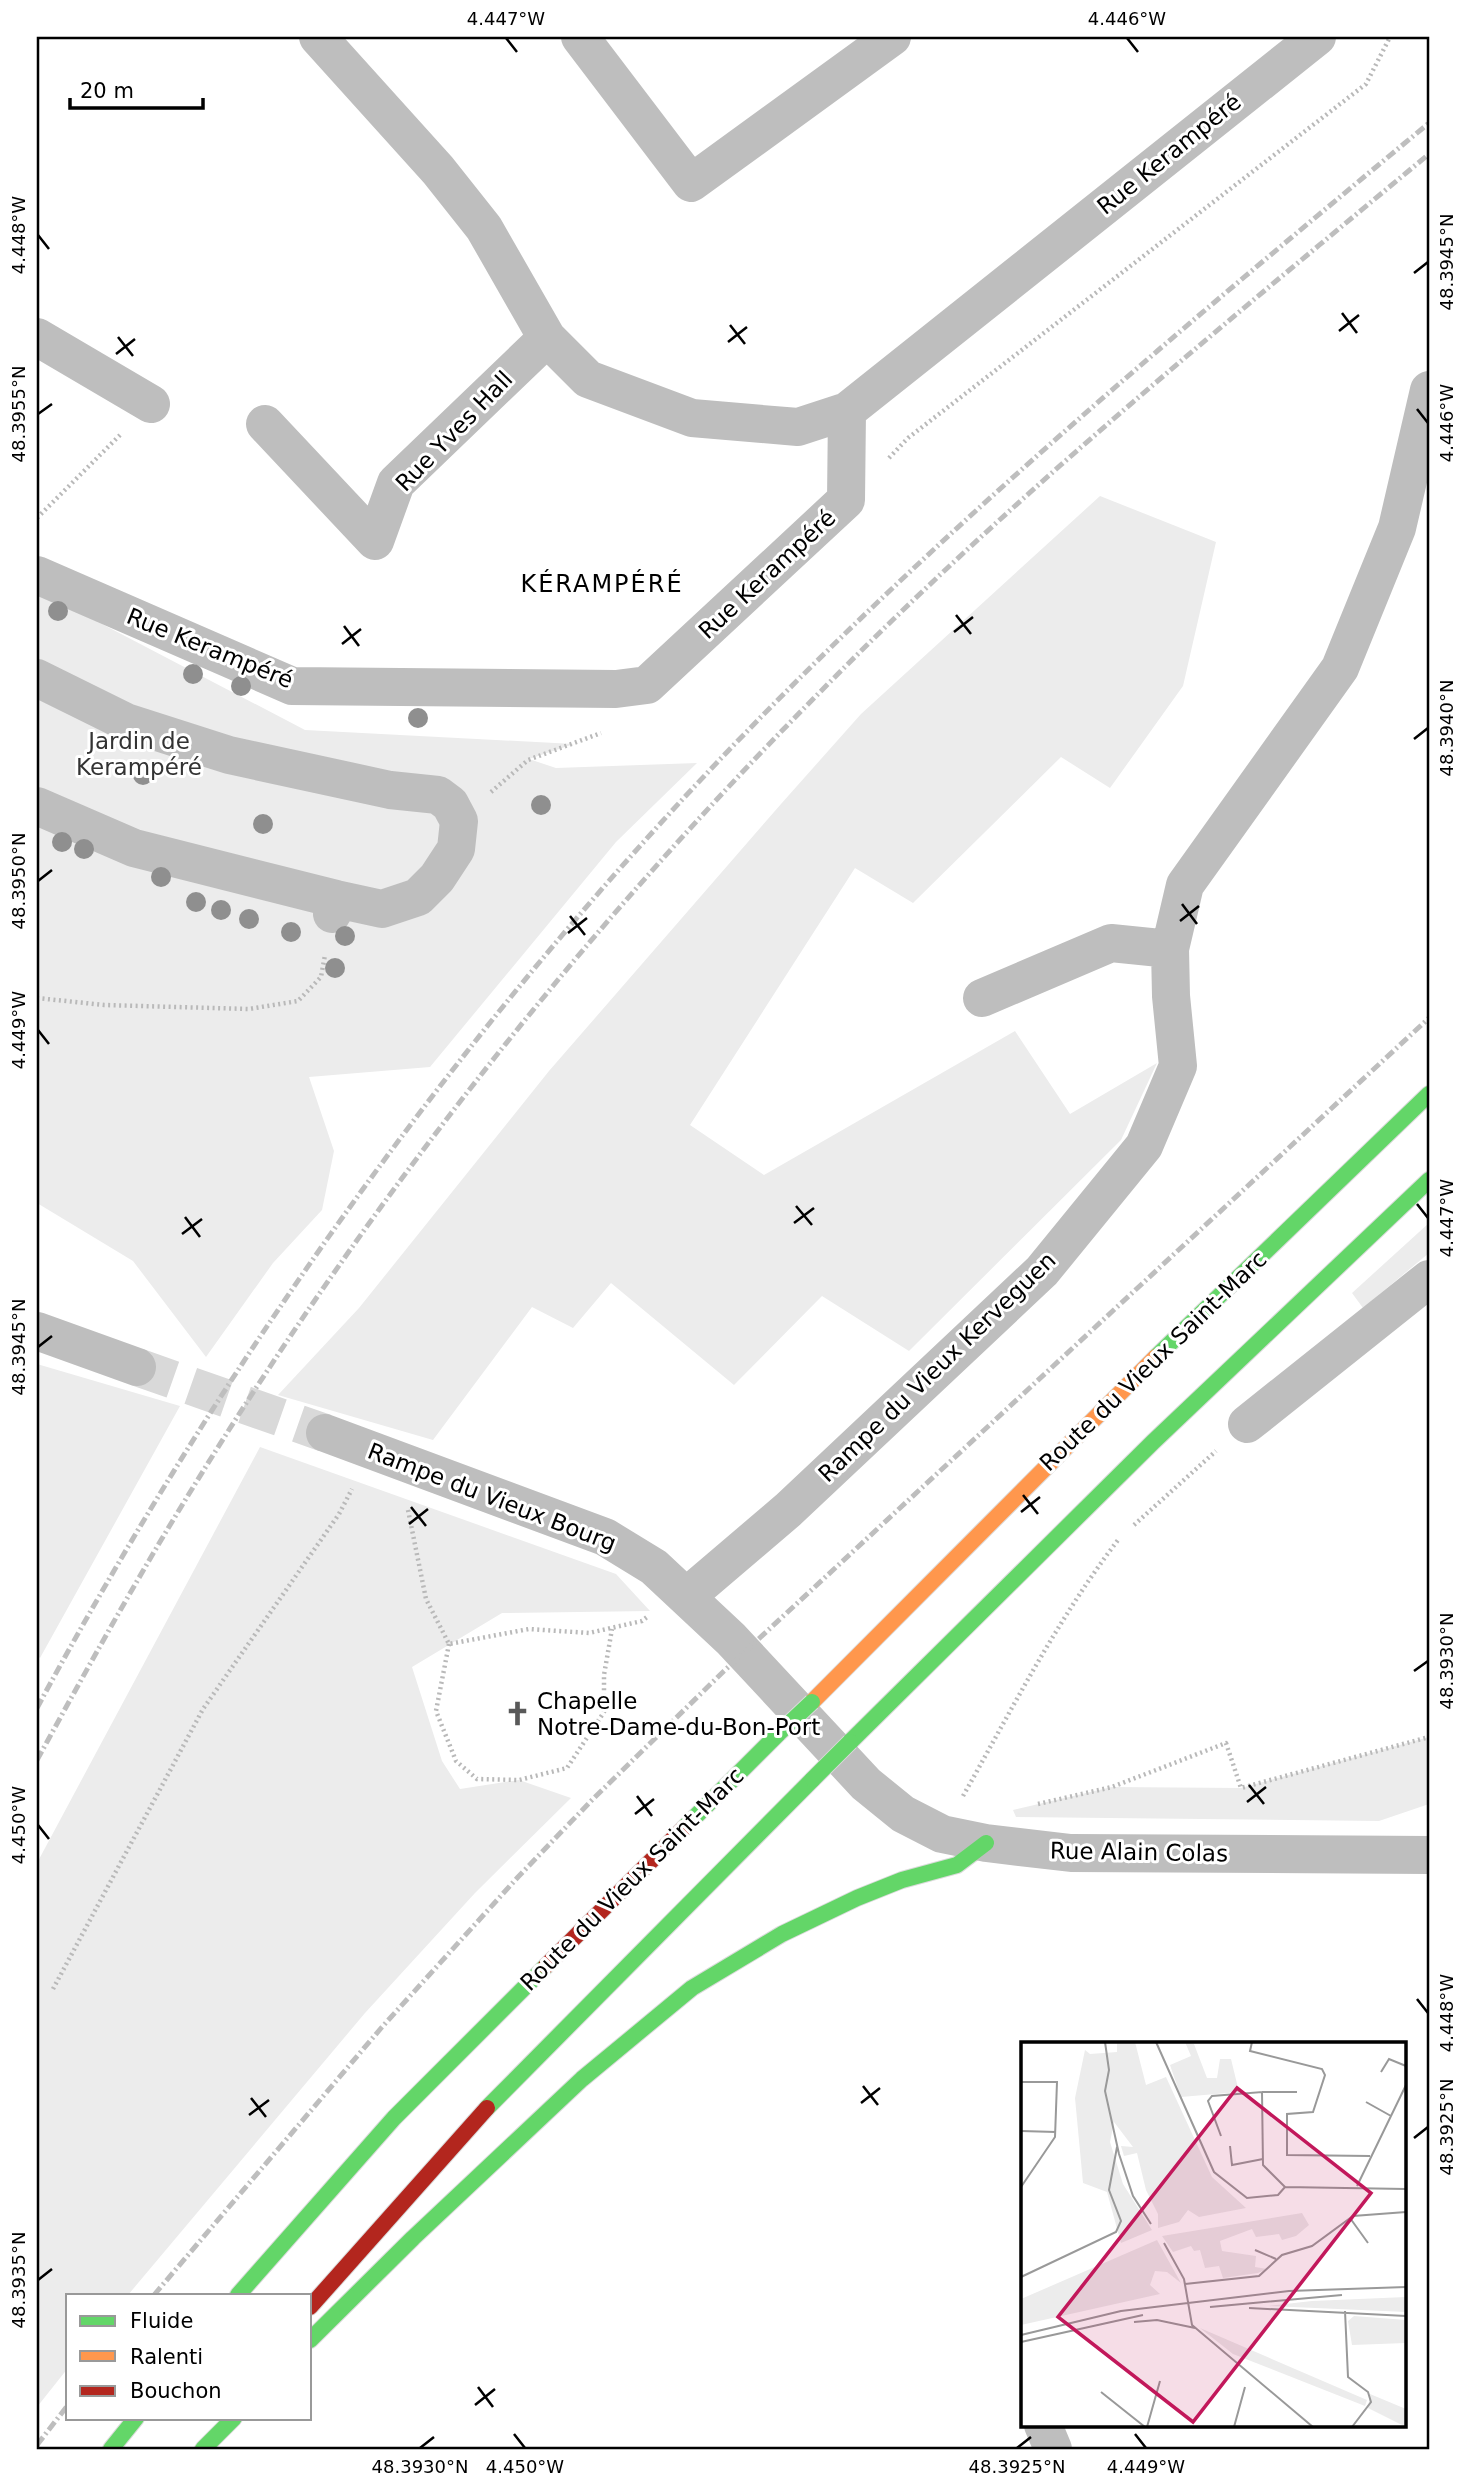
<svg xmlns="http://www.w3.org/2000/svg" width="1466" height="2486" font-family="'DejaVu Sans',sans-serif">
<rect width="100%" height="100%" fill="#fff"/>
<path fill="#ececec" d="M 1100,496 L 1216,542 L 1183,686 L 1110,788 L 1061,757 L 913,903 L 855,868 L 690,1125 L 764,1175 L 1015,1031 L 1070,1114 L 1157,1063 L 1121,1140 L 909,1351 L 822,1296 L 734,1385 L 611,1283 L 573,1328 L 532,1307 L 433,1440 L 278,1395 L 359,1308 L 549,1071 L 781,804 L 861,714 Z
M 37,590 L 305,730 L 574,744 L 529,759 L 556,768 L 697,763 L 616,842 L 430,1067 L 309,1077 L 334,1151 L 322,1210 L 273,1263 L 206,1357 L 133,1261 L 37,1203 Z
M 1429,1223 L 1429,1253 L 1363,1308 L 1352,1293 Z
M 37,1364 L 180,1406 L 40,1658 L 37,1655 Z
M 260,1447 L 616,1574 L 650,1611 L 502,1613 L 412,1667 L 442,1761 L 460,1789 L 519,1780 L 571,1798 L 475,1893 L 365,2013 L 128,2295 L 68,2295 L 68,2368 L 37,2407 L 37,1863 Z
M 1429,1737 L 1429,1804 L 1379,1821 L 1016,1817 L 1013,1810 L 1112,1787 L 1241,1788 Z"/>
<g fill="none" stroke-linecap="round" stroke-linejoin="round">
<path stroke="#d9d9d9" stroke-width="38" stroke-dasharray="38 19" stroke-linecap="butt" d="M 137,1367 L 325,1433"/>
<defs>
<path id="fast" d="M 1156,1357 L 1429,1094
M 850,1742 L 1153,1442 L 1429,1180
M 684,1828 L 779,1733
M 487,2108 L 813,1779
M 238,2295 L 394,2118 L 546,1966
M 310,2340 L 413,2238 L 582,2079 L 692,1988 L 782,1934 L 857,1898 L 902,1880 L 957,1865 L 986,1843
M 111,2449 L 136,2418
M 203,2449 L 234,2418"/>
<path id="slow" d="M 812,1702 L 1156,1357"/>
<path id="jam" d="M 546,1966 L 684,1828
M 310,2307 L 487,2108"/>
</defs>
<use href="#fast" stroke="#dbdbdb" stroke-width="18"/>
<use href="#slow" stroke="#dbdbdb" stroke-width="18"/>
<use href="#jam" stroke="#dbdbdb" stroke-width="18"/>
<path stroke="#b9b9b9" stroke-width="4.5" stroke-dasharray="2 3.5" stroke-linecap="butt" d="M 889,458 L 908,438 L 1366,84 L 1390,37
M 37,518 L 120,435
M 491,792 L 528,760 L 601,733
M 37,998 L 104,1005 L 249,1009 L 298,1001 L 321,977 L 325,955
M 408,1510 L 426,1599 L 449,1644 L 529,1629 L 589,1633 L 642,1621 L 647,1617
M 1134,1525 L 1216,1451
M 449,1644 L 436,1711 L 456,1761 L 477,1779 L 519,1780 L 567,1768 L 604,1712 L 604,1675 L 612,1629
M 963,1796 C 1012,1709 1057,1620 1118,1540
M 1038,1804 L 1112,1787 L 1226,1743 L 1241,1788 L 1429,1737
M 53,1989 L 203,1709 L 339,1514 L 352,1489"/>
<path stroke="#bebebe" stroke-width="38" d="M 318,37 L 438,170 L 484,228 L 547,338 L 588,379 L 692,418 L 798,427 L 847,411 L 1317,37
M 580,37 L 691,183 L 892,37
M 37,337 L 151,404
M 265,424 L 375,541 L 396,483 L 547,338
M 37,575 L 292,686 L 616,689 L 647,685 L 846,500 L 847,411
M 37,678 L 126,722 L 229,755 L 390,790 L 438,795 L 450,804 L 459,821 L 456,849 L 437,878 L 418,897 L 382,909 L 336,899 L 332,914
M 37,806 L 134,848 L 336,899
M 982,998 L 1111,943 L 1170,949
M 37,1331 L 137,1367
M 1247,1424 L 1429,1279
M 325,1433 L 605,1537 L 654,1567 L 731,1639 L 866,1784 L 903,1814 L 942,1834 L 986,1843 L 1071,1853 L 1429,1855
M 686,1597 L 788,1510 L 1042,1271 L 1144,1146 L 1178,1066 L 1171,996 L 1170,949 L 1185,885 L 1340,668 L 1397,528 L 1429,390
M 1043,2425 L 1053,2449"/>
<use href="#fast" stroke="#63d668" stroke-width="16"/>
<use href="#slow" stroke="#ff974d" stroke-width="16"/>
<use href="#jam" stroke="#b3261e" stroke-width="16"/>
<path stroke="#bebebe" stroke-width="5" stroke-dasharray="10 3.5 2 3.5" stroke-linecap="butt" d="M 37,1708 C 224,1361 457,1034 729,750 C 947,523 1188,323 1429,123
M 37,1760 C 87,1669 137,1578 192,1489 C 370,1199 584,929 824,688 C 1013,496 1222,326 1429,154
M 154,2295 L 382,2027 L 518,1877 L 591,1801 L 724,1671 L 1429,1018
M 37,2445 L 68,2405"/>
<defs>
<path id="fast-bridge" d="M 779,1733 L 812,1702
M 813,1779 L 850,1742"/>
</defs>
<use href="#fast-bridge" stroke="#dbdbdb" stroke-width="18" stroke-linecap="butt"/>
<use href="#fast-bridge" stroke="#63d668" stroke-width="16"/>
</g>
<g fill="#8f8f8f">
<circle cx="58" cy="611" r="10"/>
<circle cx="193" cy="674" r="10"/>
<circle cx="241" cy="686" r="10"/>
<circle cx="418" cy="718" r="10"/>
<circle cx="143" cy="775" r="10"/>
<circle cx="541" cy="805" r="10"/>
<circle cx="263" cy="824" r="10"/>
<circle cx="62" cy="842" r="10"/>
<circle cx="84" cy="849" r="10"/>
<circle cx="161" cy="877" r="10"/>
<circle cx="196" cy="902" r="10"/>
<circle cx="221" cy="910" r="10"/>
<circle cx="249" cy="919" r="10"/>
<circle cx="291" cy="932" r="10"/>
<circle cx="345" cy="936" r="10"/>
<circle cx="335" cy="968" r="10"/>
</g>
<path fill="none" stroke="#000" stroke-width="2.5" d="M 506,38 L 517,52M 1127,38 L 1138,52M 38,235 L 49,249M 1414,273 L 1428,262M 1342,313 L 1357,333M 730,325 L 745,344M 1339,331 L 1359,315M 118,337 L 133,356M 728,342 L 747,327M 116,354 L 135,339M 1417,409 L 1428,423M 38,414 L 52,404M 956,615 L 971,634M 344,626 L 359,646M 954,632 L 973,617M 342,644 L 361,629M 1414,739 L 1428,728M 38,881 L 52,870M 1182,904 L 1197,924M 570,916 L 585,935M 1180,921 L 1199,906M 568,933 L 587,918M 38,1030 L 49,1044M 1417,1204 L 1428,1218M 796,1206 L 812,1225M 185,1217 L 200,1237M 794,1223 L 814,1208M 182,1234 L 202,1219M 38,1347 L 52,1336M 1023,1495 L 1038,1514M 411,1507 L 426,1526M 1021,1512 L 1040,1497M 409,1524 L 428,1509M 1414,1671 L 1428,1661M 1249,1785 L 1264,1804M 637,1796 L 652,1816M 1247,1802 L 1266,1787M 635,1814 L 654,1799M 38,1825 L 49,1839M 1417,1999 L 1428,2013M 863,2086 L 878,2105M 251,2098 L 266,2117M 861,2103 L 880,2088M 249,2115 L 269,2100M 1414,2138 L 1428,2127M 38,2280 L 52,2269M 478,2387 L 493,2407M 475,2405 L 495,2389M 514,2434 L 525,2448M 1135,2434 L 1146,2448M 420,2448 L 434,2437M 1017,2448 L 1031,2437"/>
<defs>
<symbol id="church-bare" viewBox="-9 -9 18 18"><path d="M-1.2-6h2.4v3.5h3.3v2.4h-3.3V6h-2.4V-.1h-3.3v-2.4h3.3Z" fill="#595959" stroke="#fff" stroke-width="2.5" paint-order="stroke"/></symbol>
</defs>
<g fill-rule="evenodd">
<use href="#church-bare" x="500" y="1696" width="35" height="35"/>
</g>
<g text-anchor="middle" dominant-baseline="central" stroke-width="6" stroke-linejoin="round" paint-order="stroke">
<g font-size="23" fill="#000" stroke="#fff">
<text transform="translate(1169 154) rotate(-39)">Rue Kerampéré</text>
<text transform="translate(454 431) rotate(-46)">Rue Yves Hall</text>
<text transform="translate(767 574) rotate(-43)">Rue Kerampéré</text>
<text transform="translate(210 648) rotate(22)">Rue Kerampéré</text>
<text transform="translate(1153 1361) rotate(-44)">Route du Vieux Saint-Marc</text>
<text transform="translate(937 1367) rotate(-44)">Rampe du Vieux Kerveguen</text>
<text transform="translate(492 1497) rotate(21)">Rampe du Vieux Bourg</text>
<text transform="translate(1139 1852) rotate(1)">Rue Alain Colas</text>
<text transform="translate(632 1879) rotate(-45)">Route du Vieux Saint-Marc</text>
</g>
<g font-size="23" fill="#333" stroke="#fff">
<text x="139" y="741">Jardin de<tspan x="139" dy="26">Kerampéré</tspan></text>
</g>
<g font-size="23" fill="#000" stroke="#fff" text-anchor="start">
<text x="537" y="1701">Chapelle<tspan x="537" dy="26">Notre-Dame-du-Bon-Port</tspan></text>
</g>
<g font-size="24" letter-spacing="2" fill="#000" stroke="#fff">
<text x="602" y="584">KÉRAMPÉRÉ</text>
</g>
</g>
<g transform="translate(1021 2042)">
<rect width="385" height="385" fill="#fff"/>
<path d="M 96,0 L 114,0 L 125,43 L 145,35 L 191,135 L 225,166 L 178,175 L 167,168 L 158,180 L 137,186 L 137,172 L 125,148 L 116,111 L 103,114 L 100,104 L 112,105 L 93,80 L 89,100 L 102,142 L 131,188 L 100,201 L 86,150 L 62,141 L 54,56 L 64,8 L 69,12 L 96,10 ZM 164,0 L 173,2 L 186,36 L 196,36 L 199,17 L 210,17 L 218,50 L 160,55 L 149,23 L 170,14 ZM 281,171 L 288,183 L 275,194 L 261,198 L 258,192 L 235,195 L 231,187 L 199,199 L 201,209 L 235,214 L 234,225 L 246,227 L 237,231 L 202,236 L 198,224 L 184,226 L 179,208 L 173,209 L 170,204 L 152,210 L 141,194 ZM 136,198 L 160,241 L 146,230 L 134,229 L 129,243 L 139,252 L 0,283 L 0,257 ZM 385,255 L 385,270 L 247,264 L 291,259 ZM 333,274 L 385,278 L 385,301 L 331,303 L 327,279 ZM 179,286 L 346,358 L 344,364 L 212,312 ZM 349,352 L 385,367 L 385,385 L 347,366 Z" fill="#ececec"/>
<path fill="none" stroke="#999" stroke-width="2" d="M 84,0 L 88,28 L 84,49 L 98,112 L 112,154 L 130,182M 135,0 L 193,130 L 226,156 L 257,153 L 264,145M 231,0 L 229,9 L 301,27 L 304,33 L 292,70 L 266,72 L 266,113 L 349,114M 360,30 L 368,17 L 385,24M 0,40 L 36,40 L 34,95 L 0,145M 241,50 L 276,50M 345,60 L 370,74M 0,89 L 35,90M 200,94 L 187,59 L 191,54 L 241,50 L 242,123 L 264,145M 209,104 L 211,123 L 242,117M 336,144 L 385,43M 264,145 L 385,147M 329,176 L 347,201M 143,201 L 163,237 L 171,283 L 292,385M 234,208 L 255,217M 0,235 L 95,190 L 100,179 L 88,148 L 96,105M 164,242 L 238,234 L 261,213 L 291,204 L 332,174 L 385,170M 189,265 L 321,253M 228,266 L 385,274M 324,269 L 327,335 L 347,350 L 350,360 L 331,385M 113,280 L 136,278 L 174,286M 0,293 L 100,269 L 268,249 L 385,245M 0,300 L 122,273M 80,350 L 124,385M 126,385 L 139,339M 213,385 L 224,345"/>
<path fill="#c2185b" fill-opacity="0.15" stroke="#c2185b" stroke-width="3.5" d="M 216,46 L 350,151 L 172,380 L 37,275 Z"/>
<rect width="385" height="385" fill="none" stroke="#000" stroke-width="3.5"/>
</g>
<rect width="1466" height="2486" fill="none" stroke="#ffffff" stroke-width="77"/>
<rect x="66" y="2294" width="245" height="126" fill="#ffffff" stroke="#999999" stroke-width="2"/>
<rect x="80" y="2316" width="35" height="10" fill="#63d668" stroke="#999999" stroke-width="2"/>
<text x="130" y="2328" font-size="21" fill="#000000">Fluide</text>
<rect x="80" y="2351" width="35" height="10" fill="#ff974d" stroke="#999999" stroke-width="2"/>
<text x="130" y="2364" font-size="21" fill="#000000">Ralenti</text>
<rect x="80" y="2386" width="35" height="10" fill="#b3261e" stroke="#999999" stroke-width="2"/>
<text x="130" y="2398" font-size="21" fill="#000000">Bouchon</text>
<path d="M70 98v10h133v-10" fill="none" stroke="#000000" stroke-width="3.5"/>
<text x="80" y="98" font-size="21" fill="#000000" stroke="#ffffff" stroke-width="5" paint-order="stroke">20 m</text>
<rect x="38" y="38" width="1390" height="2410" fill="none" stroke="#000" stroke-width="2.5"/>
<g font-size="18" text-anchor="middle" fill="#000">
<text x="506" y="25">4.447°W</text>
<text x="1127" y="25">4.446°W</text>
<text transform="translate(19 235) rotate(-90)" y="6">4.448°W</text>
<text transform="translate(1447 262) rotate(-90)" y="6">48.3945°N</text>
<text transform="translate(19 414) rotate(-90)" y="6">48.3955°N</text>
<text transform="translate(1447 423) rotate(-90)" y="6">4.446°W</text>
<text transform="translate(1447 728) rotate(-90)" y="6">48.3940°N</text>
<text transform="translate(19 881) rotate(-90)" y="6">48.3950°N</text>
<text transform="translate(19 1030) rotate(-90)" y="6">4.449°W</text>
<text transform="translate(1447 1218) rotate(-90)" y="6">4.447°W</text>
<text transform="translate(19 1347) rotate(-90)" y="6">48.3945°N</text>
<text transform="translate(1447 1661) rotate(-90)" y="6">48.3930°N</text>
<text transform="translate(19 1825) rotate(-90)" y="6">4.450°W</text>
<text transform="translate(1447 2013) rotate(-90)" y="6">4.448°W</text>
<text transform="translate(1447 2127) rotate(-90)" y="6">48.3925°N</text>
<text transform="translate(19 2280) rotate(-90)" y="6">48.3935°N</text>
<text x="420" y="2473">48.3930°N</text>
<text x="525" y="2473">4.450°W</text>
<text x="1017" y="2473">48.3925°N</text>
<text x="1146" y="2473">4.449°W</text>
</g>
</svg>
